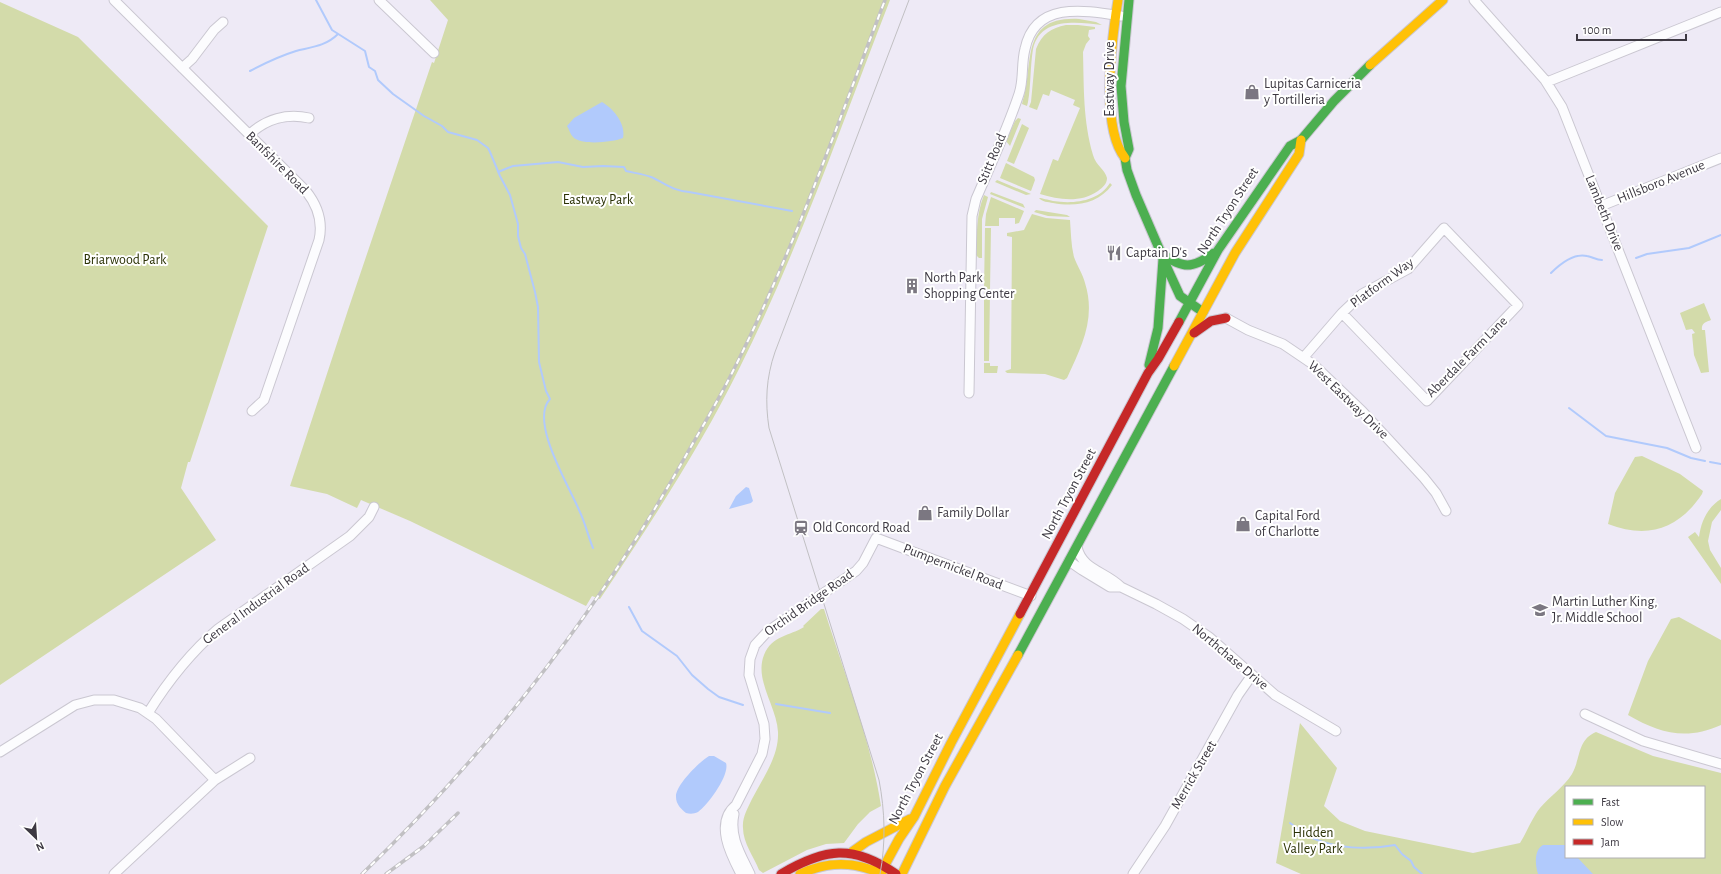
<svg xmlns="http://www.w3.org/2000/svg" width="1721" height="874" font-family="'Alegreya Sans',sans-serif">
<rect width="100%" height="100%" fill="#eeeaf6"/>
<path fill="#d3dbaa" fill-rule="evenodd" d="M 430,0 L 890,0 C 842,123 799,249 740,367 C 700,448 650,524 600,599 L 592,596 L 586,606 L 410,521 L 361,500 L 357,508 L 327,494 L 290,486 L 348,310 L 432,62 L 434,63 L 448,20 Z
M 0,2 L 78,37 L 268,226 L 190,462 L 188,462 L 181,488 L 216,540 L 0,685 Z
M 1079,19 L 1096,22 L 1102,25 C 1077,22 1040,17 1033,49 C 1030,67 1031,85 1028,102 L 1027,106 L 1022,104 C 1035,65 1018,16 1079,19 Z
M 1066,25 L 1078,25 L 1095,27 L 1095,29 L 1089,30 L 1088,36 L 1090,39 L 1086,44 L 1083,52 C 1084,89 1083,120 1093,155 C 1096,166 1105,169 1107,178 C 1107,184 1103,187 1098,191 C 1081,203 1059,200 1040,194 L 1053,159 L 1058,161 L 1080,108 L 1073,105 L 1075,100 L 1051,90 L 1049,96 L 1043,94 L 1037,110 L 1029,107 L 1031,102 L 1036,49 C 1042,34 1051,28 1066,25 Z
M 1018,118 L 1021,119 L 1010,146 L 1006,141 L 1015,121 Z
M 1022,124 L 1029,128 L 1014,164 L 1007,161 Z
M 1006,163 L 1034,177 L 1035,180 L 1031,191 L 1000,178 Z
M 997,180 L 1031,194 L 1026,195 L 995,182 Z
M 1110,183 L 1112,185 C 1098,204 1075,207 1053,203 C 1048,202 1042,202 1039,198 C 1042,198 1048,200 1053,201 C 1073,204 1098,202 1110,183 Z
M 991,192 L 1023,204 L 1025,208 L 990,194 Z
M 984,195 L 988,197 L 982,219 L 982,258 L 979,258 L 976,255 C 977,234 976,215 984,195 Z
M 991,197 L 1024,211 L 1019,223 L 1015,224 L 1015,218 L 999,218 L 999,226 L 985,226 L 986,214 Z
M 1036,210 L 1067,215 L 1070,217 L 1048,216 L 1034,212 Z
M 1032,214 L 1046,218 L 1070,220 C 1071,233 1071,245 1074,257 C 1077,266 1083,274 1085,283 C 1096,318 1082,346 1067,378 L 1064,380 L 1045,374 L 1007,373 L 1005,371 L 1011,369 L 1012,237 L 1007,236 L 1007,233 L 1024,230 Z
M 985,228 L 991,228 L 990,290 L 984,290 Z
M 984,292 L 990,292 L 989,361 L 984,361 Z
M 1704,303 L 1711,320 C 1706,322 1701,323 1702,330 L 1705,330 L 1709,372 L 1701,373 L 1694,355 L 1692,334 L 1695,333 L 1692,329 L 1686,330 L 1680,313 Z
M 984,363 L 990,363 L 990,366 L 998,366 L 997,373 L 984,373 Z
M 1642,456 L 1680,474 L 1703,491 L 1702,494 C 1678,530 1647,539 1608,524 L 1615,493 L 1635,457 Z
M 1721,499 L 1721,510 L 1712,522 L 1708,541 L 1710,550 L 1721,568 L 1721,584 L 1688,537 L 1695,532 L 1699,537 C 1701,521 1708,507 1721,499 Z
M 821,609 L 824,609 C 844,673 871,740 881,806 L 870,812 L 858,824 L 844,843 L 826,844 L 807,850 L 763,873 L 759,870 C 754,857 743,843 743,828 C 742,817 748,808 752,799 C 763,778 779,756 778,732 C 777,707 754,680 764,655 C 772,635 790,636 804,627 L 803,626 Z
M 1679,617 L 1721,640 L 1721,725 C 1686,741 1659,733 1628,715 L 1648,661 L 1671,619 Z
M 1300,723 L 1337,768 L 1324,806 L 1340,821 L 1365,831 L 1473,853 L 1520,843 C 1527,832 1532,818 1540,808 C 1550,796 1564,787 1572,774 C 1581,758 1577,740 1596,732 L 1653,756 L 1721,773 L 1721,874 L 1301,874 L 1276,863 ZM 1566,787 L 1704,787 L 1704,857 L 1566,857 Z"/>
<path fill="#b1cafc" d="M 602,102 C 614,109 626,124 623,138 C 613,142 582,146 573,137 C 570,134 569,129 567,126 L 574,118 Z
M 746,487 L 749,488 L 753,501 L 751,503 L 729,509 L 736,496 Z
M 709,756 L 714,756 L 726,763 C 730,775 708,805 698,812 C 694,814 690,814 686,813 C 681,809 676,804 676,797 C 675,786 699,762 709,756 Z
M 1543,845 L 1565,845 L 1566,857 L 1577,857 L 1593,874 L 1538,874 C 1535,865 1534,850 1543,845 Z"/>
<g fill="none" stroke-linecap="round" stroke-linejoin="round">
<path stroke="#b1cafc" stroke-width="2" d="M 316,0 L 332,30 L 365,51 L 369,67 L 375,71 L 378,80 L 393,94 L 424,116 L 442,126 L 448,132 L 477,140 L 488,148 L 490,152 L 500,176 L 510,195 L 518,224 L 518,236 L 521,248 L 525,254 L 535,292 L 538,307 L 539,362 L 546,391 L 550,399 C 529,421 569,486 579,510 C 585,522 588,536 593,548
M 250,71 C 265,63 280,56 296,51 C 312,47 326,46 338,34
M 498,172 L 513,166 L 558,162 L 583,167 L 603,166 L 624,167 L 626,171 C 634,173 643,174 651,177 C 665,183 673,191 689,192 L 792,211
M 1636,258 L 1647,254 L 1689,248 L 1721,235
M 1551,273 C 1560,264 1574,253 1587,256 C 1593,257 1596,260 1602,260
M 1569,408 L 1606,436 L 1667,448 L 1691,458 L 1705,461
M 1710,462 L 1721,464
M 629,607 L 642,631 L 677,656 L 692,675 L 708,689 L 719,697 L 743,705
M 776,704 L 830,713
M 1290,823 C 1296,827 1303,834 1310,837 C 1335,849 1368,850 1395,845 L 1402,854 L 1411,861 L 1414,867 L 1422,874"/>
<defs>
<path id="street" d="M 114,0 L 306,191 C 318,206 323,222 319,240 L 264,400 L 252,411
M 379,0 L 434,53
M 1474,0 L 1545,80 L 1562,107 L 1696,448
M 182,68 L 192,59 L 214,30 L 223,22
M 1547,82 L 1721,12
M 250,134 C 266,119 287,113 309,118
M 1601,206 L 1721,158
M 1226,318 L 1248,330 L 1283,344 L 1314,365 L 1362,411 L 1424,478 L 1436,493 L 1446,511
M 1304,357 L 1342,313 L 1362,294 L 1408,269 L 1444,228 L 1518,305 L 1427,401 L 1342,313
M 969,393 L 972,216 L 976,199 C 991,164 1007,130 1019,94 C 1024,80 1021,64 1025,49 C 1035,1 1084,10 1121,16
M 1077,547 C 1082,570 1105,571 1121,587
M 1069,561 L 1082,570 L 1110,587 L 1121,587 L 1156,604 L 1183,619 L 1209,637 L 1275,695 L 1336,731
M 148,713 C 168,681 190,653 218,629 L 350,536 L 369,517 L 374,507
M 1585,714 L 1643,741 L 1721,764
M 0,752 L 75,705 L 94,700 L 114,700 L 140,708 L 156,719 L 215,780
M 734,814 C 729,837 741,855 750,874
M 114,874 L 215,780 L 250,758
M 741,874 C 731,855 714,823 736,805 L 762,754 L 765,739 L 764,724 L 749,675 L 750,659 L 755,645 L 768,631 L 856,571 L 863,563 L 876,538 L 1031,596
M 1133,874 L 1165,826 L 1238,695 L 1252,675"/>
<path id="fast" d="M 1129,0 L 1121,86 L 1124,122 L 1129,149 L 1125,158 L 1127,170 L 1136,195 L 1161,253
M 1161,253 C 1183,269 1192,269 1214,253
M 1163,259 L 1180,296 L 1203,312
M 1179,322 L 1218,250 L 1290,146 L 1301,140 L 1334,101 L 1370,65
M 1149,365 L 1158,328 L 1163,259 L 1161,253
M 1018,655 L 1174,366"/>
<path id="slow" d="M 1118,0 C 1112,38 1100,127 1125,158
M 1370,65 L 1443,0
M 1174,366 L 1235,253 L 1299,154 L 1301,140
M 852,852 L 866,842 L 910,819
M 800,874 C 828,861 854,861 882,874
M 880,874 L 899,839 L 914,817 L 951,743 L 1020,614
M 902,874 L 945,786 L 1018,655"/>
<path id="jam" d="M 1194,333 L 1211,321 L 1226,318
M 1020,614 L 1148,373 L 1158,359 L 1179,322
M 781,874 C 825,848 853,844 896,874"/>
</defs>
<use href="#street" stroke="#cac7d1" stroke-width="11"/>
<use href="#fast" stroke="#cac7d1" stroke-width="11"/>
<use href="#slow" stroke="#cac7d1" stroke-width="11"/>
<use href="#jam" stroke="#cac7d1" stroke-width="11"/>
<use href="#street" stroke="#fcfcfe" stroke-width="9"/>
<use href="#fast" stroke="#4caf50" stroke-width="9"/>
<use href="#slow" stroke="#ffc107" stroke-width="9"/>
<use href="#jam" stroke="#c62828" stroke-width="9"/>
<path stroke="#c1c0c3" stroke-width="1" d="M 880,874 C 886,843 885,811 879,780 L 769,428 C 765,402 766,378 775,352 L 909,0"/>
<defs>
<path id="rail" d="M 362,874 C 491,750 602,606 689,450 C 704,424 719,399 732,373 C 793,253 837,125 885,0
M 386,874 L 424,846 L 458,813"/>
</defs>
<use href="#rail" stroke="#c1c0c3" stroke-width="3.5"/>
<use href="#rail" stroke="#fff" stroke-width="2" stroke-dasharray="6" stroke-linecap="butt"/>
</g>
<defs>
<symbol id="shop-bare" viewBox="-9 -9 18 18"><path d="M-5-2.5h2.3a2.7 3.5 0 0 1 5.4 0H5L5.5 6h-11ZM-1.5-2.5h3a1.5 2.3 0 0 0-3 0Z" fill="#7b7781" stroke="#fff" stroke-width="2.5" paint-order="stroke"/></symbol>
<symbol id="restaurant-bare" viewBox="-9 -9 18 18"><path d="M-5-6h1v4h1v-4h1v4h1v-4h1v5L-1.5 .5V6h-2V.5L-5-1ZM5-6V6H3V1.5H1.5Q1.5-4 5-6Z" fill="#7b7781" stroke="#fff" stroke-width="2.5" paint-order="stroke"/></symbol>
<symbol id="building-bare" viewBox="-9 -9 18 18"><path d="M-4-6H4V6H1V3H-1V6H-4ZM-2.5-4.3h1.7v1.8h-1.7ZM.8-4.3h1.7v1.8H.8ZM-2.5-1h1.7V.8h-1.7ZM.8-1h1.7V.8H.8Z" fill="#7b7781" stroke="#fff" stroke-width="2.5" paint-order="stroke"/></symbol>
<symbol id="station-bare" viewBox="-9 -9 18 18"><path d="M-3-6H3Q5-6 5-4V2Q5 4 3 4L4.5 6H3L1.5 4h-3L-3 6H-4.5L-3 4Q-5 4-5 2V-4Q-5-6-3-6ZM-3.5-4v3h7v-3ZM-3.5 1v1.5H-2V1ZM2 1v1.5H3.5V1Z" fill="#7b7781" stroke="#fff" stroke-width="2.5" paint-order="stroke"/></symbol>
<symbol id="school-bare" viewBox="-9 -9 18 18"><path d="M0-5L7-2L0 1L-7-2ZM-4 1L0 2.5L4 1V4Q0 6-4 4Z" fill="#7b7781" stroke="#fff" stroke-width="2.5" paint-order="stroke"/></symbol>
</defs>
<g fill-rule="evenodd">
<use href="#shop-bare" x="1241" y="81" width="22" height="22"/>
<use href="#restaurant-bare" x="1103" y="242" width="22" height="22"/>
<use href="#building-bare" x="901" y="275" width="22" height="22"/>
<use href="#shop-bare" x="914" y="502" width="22" height="22"/>
<use href="#shop-bare" x="1232" y="513" width="22" height="22"/>
<use href="#station-bare" x="790" y="517" width="22" height="22"/>
<use href="#school-bare" x="1529" y="599" width="22" height="22"/>
</g>
<g text-anchor="middle" dominant-baseline="central" stroke-width="4" stroke-linejoin="round" paint-order="stroke">
<g font-size="14" fill="#3d3942" stroke="#fff">
<text transform="translate(1110 79) rotate(-90)">Eastway Drive</text>
<text transform="translate(992 159) rotate(-67)">Stitt Road</text>
<text transform="translate(277 163) rotate(45)">Banfshire Road</text>
<text transform="translate(1661 182) rotate(-22)">Hillsboro Avenue</text>
<text transform="translate(1228 211) rotate(-57)">North Tryon Street</text>
<text transform="translate(1604 213) rotate(68)">Lambeth Drive</text>
<text transform="translate(1382 283) rotate(-36)">Platform Way</text>
<text transform="translate(1467 357) rotate(-45)">Aberdale Farm Lane</text>
<text transform="translate(1348 400) rotate(44)">West Eastway Drive</text>
<text transform="translate(1069 494) rotate(-62)">North Tryon Street</text>
<text transform="translate(953 567) rotate(21)">Pumpernickel Road</text>
<text transform="translate(809 603) rotate(-35)">Orchid Bridge Road</text>
<text transform="translate(256 604) rotate(-36)">General Industrial Road</text>
<text transform="translate(1230 657) rotate(40)">Northchase Drive</text>
<text transform="translate(1194 775) rotate(-60)">Merrick Street</text>
<text transform="translate(916 779) rotate(-62)">North Tryon Street</text>
</g>
<g font-size="14" fill="#3d3942" stroke="#fff" text-anchor="start">
<text x="1264" y="84">Lupitas Carniceria<tspan x="1264" dy="16">y Tortilleria</tspan></text>
<text x="1126" y="253">Captain D's</text>
<text x="924" y="278">North Park<tspan x="924" dy="16">Shopping Center</tspan></text>
<text x="937" y="513">Family Dollar</text>
<text x="1255" y="516">Capital Ford<tspan x="1255" dy="16">of Charlotte</tspan></text>
<text x="813" y="528">Old Concord Road</text>
<text x="1552" y="602">Martin Luther King,<tspan x="1552" dy="16">Jr. Middle School</tspan></text>
</g>
<g font-size="14" fill="#293003" stroke="#fff">
<text x="598" y="200">Eastway Park</text>
<text x="125" y="260">Briarwood Park</text>
<text x="1313" y="833">Hidden<tspan x="1313" dy="16">Valley Park</tspan></text>
</g>
</g>
<rect x="1565" y="786" width="140" height="72" fill="#ffffff" stroke="#b1b0b3"/>
<rect x="1573" y="799" width="20" height="6" fill="#4caf50" stroke="#b1b0b3"/>
<text x="1601" y="806" font-size="12" fill="#3d3942">Fast</text>
<rect x="1573" y="819" width="20" height="6" fill="#ffc107" stroke="#b1b0b3"/>
<text x="1601" y="826" font-size="12" fill="#3d3942">Slow</text>
<rect x="1573" y="839" width="20" height="6" fill="#c62828" stroke="#b1b0b3"/>
<text x="1601" y="846" font-size="12" fill="#3d3942">Jam</text>
<g transform="translate(36 838) rotate(155)" stroke="#ffffff" stroke-width="3" paint-order="stroke">
<path d="M0-3L7 15L0 10L-7 15Z" fill="#3d3942"/>
<text y="-6" font-size="11" font-weight="bold" text-anchor="middle" fill="#3d3942">N</text>
</g>
<path d="M1577 34v6h109v-6" fill="none" stroke="#3d3942" stroke-width="2"/>
<text x="1583" y="34" font-size="12" fill="#3d3942" stroke="#ffffff" stroke-width="3" paint-order="stroke">100 m</text>
</svg>
